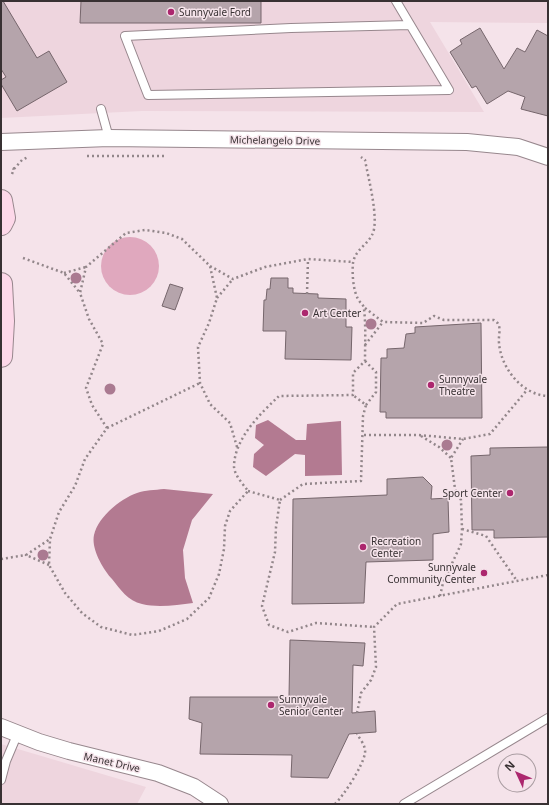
<svg xmlns="http://www.w3.org/2000/svg" width="549" height="805" font-family="'Noto Sans',sans-serif">
<rect width="100%" height="100%" fill="#f5e3ea"/>
<path fill="#eed5de" d="M 1,1 L 548,1 L 548,23 L 430,22 L 484,112 L 142,111 L 1,118 Z
M 1,744 L 146,787 L 137,804 L 1,804 Z"/>
<path fill="#e0a8be" d="M101 266a29 29 0 1 1 58 0a29 29 0 1 1-58 0Z"/>
<path fill="#b37a91" d="M 268,420 L 296,440 L 306,440 L 307,424 L 341,421 L 342,475 L 305,476 L 305,455 L 295,454 L 266,476 L 253,467 L 254,454 L 264,445 L 255,438 L 256,425 Z
M 164,489 L 213,494 L 192,520 L 183,550 L 185,578 L 193,603 C 177,605 158,608 142,604 C 128,601 120,589 112,579 C 103,569 91,549 94,535 C 98,517 120,499 137,493 C 145,490 155,490 164,489 Z"/>
<path fill="#b5a4ab" stroke="#76666c" d="M 1,1 L 3,1 L 37,58 L 49,51 L 67,82 L 17,111 L 1,84 L 1,80 L 6,77 L 1,69 Z
M 81,1 L 261,1 L 261,23 L 80,23 Z
M 480,28 L 504,69 L 517,48 L 525,52 L 537,30 L 548,36 L 548,116 L 521,109 L 525,97 L 508,91 L 487,104 L 476,86 L 472,88 L 450,52 L 462,44 L 460,40 Z
M 271,278 L 288,278 L 288,288 L 293,288 L 293,293 L 318,294 L 318,298 L 346,299 L 346,327 L 352,327 L 351,360 L 285,359 L 286,331 L 263,331 L 264,300 L 266,300 L 267,289 L 270,289 Z
M 170,284 L 183,288 L 175,310 L 162,306 Z
M 481,323 L 482,418 L 386,418 L 386,412 L 380,412 L 381,358 L 387,358 L 387,349 L 404,348 L 406,334 L 415,333 L 415,327 Z
M 548,447 L 548,537 L 494,538 L 494,530 L 472,530 L 471,456 L 490,455 L 490,448 Z
M 423,477 L 432,486 L 431,499 L 448,498 L 449,532 L 433,534 L 433,560 L 366,562 L 364,603 L 292,604 L 293,499 L 387,495 L 387,479 Z
M 290,640 L 365,643 L 363,666 L 353,665 L 352,713 L 375,711 L 376,732 L 349,734 L 328,778 L 291,777 L 292,755 L 200,754 L 202,723 L 189,719 L 190,697 L 289,697 Z"/>
<g fill="none" stroke-linecap="round" stroke-linejoin="round">
<defs>
<path id="service" d="M 396,1 L 449,90 L 148,95 L 125,36 L 291,28 L 410,25
M 101,109 L 109,138
M 1,780 L 6,761 L 17,735
M 404,804 L 548,718"/>
<path id="minor" d="M 1,142 L 109,138 L 467,142 L 518,147 L 548,157
M 1,727 L 39,742 L 69,751 L 158,773 L 194,787 L 220,804"/>
<path id="secondary" d="M 1,201 L 4,218 L 1,224
M 1,284 L 3,321 L 1,356"/>
</defs>
<use href="#service" stroke="#97878d" stroke-width="10"/>
<use href="#minor" stroke="#97878d" stroke-width="18"/>
<use href="#secondary" stroke="#97878d" stroke-width="24"/>
<path stroke="#92868a" stroke-width="2.5" stroke-dasharray="2 3" stroke-linecap="butt" d="M 87,156 L 164,156
M 14,169 L 22,160 L 28,157
M 12,174 L 14,169 L 12,168
M 23,258 L 64,273 L 80,293
M 210,266 L 233,279 L 265,267 L 308,259 L 353,262
M 64,273 L 86,267
M 307,294 L 308,259
M 217,298 L 233,279
M 365,308 L 383,322 L 423,323 L 434,316 L 444,320 L 494,320 C 503,325 498,334 499,343 C 501,368 522,395 548,396
M 365,345 L 383,322
M 365,361 L 376,372 L 376,392 L 366,405
M 107,428 L 200,383
M 364,435 L 419,435 L 463,439 L 490,434 L 527,390
M 421,436 L 439,447 L 451,458
M 237,447 L 230,423 L 210,404 L 200,383 L 198,347 L 209,323 L 217,298 L 210,266 L 182,239 L 166,233 L 145,230 L 126,233 L 86,267 L 80,293 L 89,319 L 103,344 L 86,388 L 92,405 L 107,428 L 85,459 L 75,486 L 59,512 L 50,539 L 49,565 L 65,593 L 82,613 L 101,627 L 132,635 L 159,631 L 187,619 L 209,598 L 219,574 L 224,549 L 225,526 L 230,511 L 248,491 C 243,484 235,476 234,467 C 234,439 260,414 279,396 L 353,395 L 353,373 L 365,361 C 365,344 366,326 364,309 C 364,305 360,303 358,299 C 353,290 352,273 353,263 C 355,250 367,245 372,235 C 380,221 368,177 365,160 L 361,157
M 248,491 L 280,500 L 276,527 L 275,552 L 262,606 L 269,625 L 288,632 L 316,623 L 374,627
M 280,500 L 303,484 L 361,481 L 363,416 L 366,405 L 353,395
M 462,529 L 486,536 L 517,581
M 1,559 L 26,555
M 49,565 L 26,555 L 50,539
M 440,596 L 443,583 L 461,544 L 462,529 L 461,500 L 455,489 L 451,458 L 463,439
M 357,713 L 361,693 L 371,680 L 376,667 L 374,627 L 397,604 L 548,575
M 335,804 C 344,795 363,766 365,753 C 366,746 360,739 357,734"/>
<use href="#service" stroke="#fff" stroke-width="8"/>
<use href="#minor" stroke="#fff" stroke-width="16"/>
<use href="#secondary" stroke="#fdd8e9" stroke-width="22"/>
</g>
<g fill="#aa7a91">
<circle cx="76" cy="278" r="5.5"/>
<circle cx="371" cy="324" r="5.5"/>
<circle cx="110" cy="389" r="5.5"/>
<circle cx="447" cy="445" r="5.5"/>
<circle cx="43" cy="555" r="5.5"/>
</g>
<g fill="#ac276e" stroke="#f5e3ea" stroke-width="1.5">
<circle cx="171" cy="12" r="4"/>
<circle cx="305" cy="313" r="4"/>
<circle cx="431" cy="385" r="4"/>
<circle cx="510" cy="493" r="4"/>
<circle cx="363" cy="547" r="4"/>
<circle cx="484" cy="573" r="4"/>
<circle cx="271" cy="705" r="4"/>
</g>
<g text-anchor="middle" dominant-baseline="central" stroke-width="3" stroke-linejoin="round" paint-order="stroke">
<g font-size="10" fill="#383133" stroke="#f5e3ea" text-anchor="start">
<text x="179" y="12">Sunnyvale Ford</text>
<text x="313" y="313">Art Center</text>
<text x="439" y="379">Sunnyvale<tspan x="439" dy="12">Theatre</tspan></text>
<text x="502" y="493" text-anchor="end">Sport Center</text>
<text x="371" y="541">Recreation<tspan x="371" dy="12">Center</tspan></text>
<text x="476" y="567" text-anchor="end">Sunnyvale<tspan x="476" dy="12">Community Center</tspan></text>
<text x="279" y="699">Sunnyvale<tspan x="279" dy="12">Senior Center</tspan></text>
</g>
<g font-size="10" fill="#383133" stroke="#f5e3ea">
<text transform="translate(275 140) rotate(1)">Michelangelo Drive</text>
<text transform="translate(112 762) rotate(13)">Manet Drive</text>
</g>
</g>
<rect width="549" height="805" fill="none" stroke="#383133" stroke-width="4"/>
<g transform="translate(517 773) rotate(314)"><circle r="19" fill="#f5e3ea" stroke="#a99ca1"/>
<path d="M0-3L7 15L0 10L-7 15Z" fill="#ac276e"/>
<text y="-6" font-size="11" font-weight="bold" text-anchor="middle" fill="#383133">N</text>
</g>
</svg>
